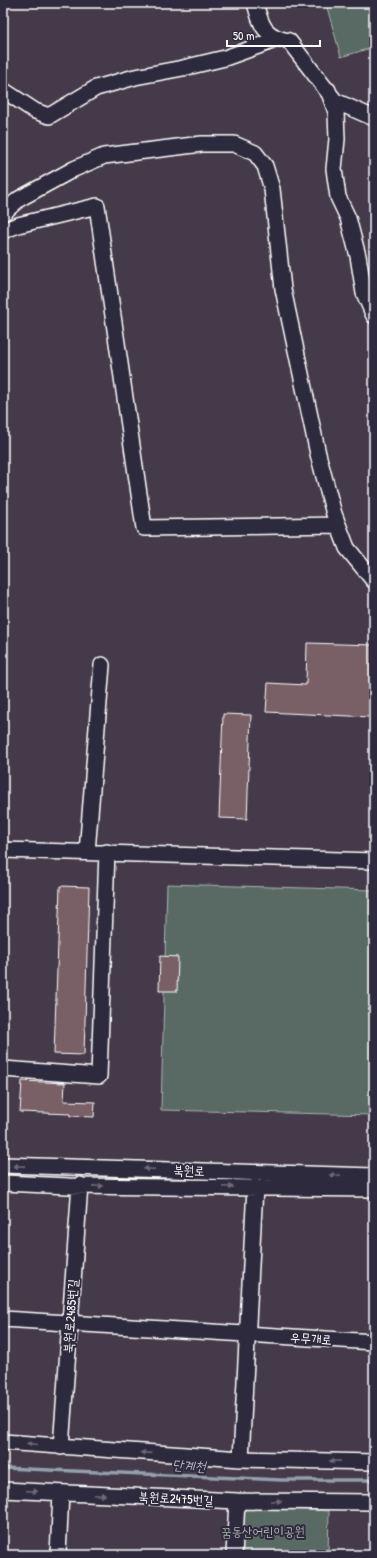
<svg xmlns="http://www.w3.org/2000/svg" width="377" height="1558" font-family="'Patrick Hand','Poor Story',sans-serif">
<rect width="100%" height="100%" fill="#453a49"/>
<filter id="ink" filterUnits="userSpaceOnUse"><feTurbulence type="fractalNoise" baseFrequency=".025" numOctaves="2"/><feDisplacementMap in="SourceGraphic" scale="8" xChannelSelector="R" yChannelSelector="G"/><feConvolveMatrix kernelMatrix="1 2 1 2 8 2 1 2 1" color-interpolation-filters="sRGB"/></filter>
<g filter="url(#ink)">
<path fill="#596b64" stroke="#acb5b2" d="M 323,3 L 374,3 L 374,47 L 341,57 L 326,4 Z
M 167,884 L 374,890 L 374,1115 L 161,1110 Z
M 246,1506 L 329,1511 L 328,1555 L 237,1555 L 239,1509 Z"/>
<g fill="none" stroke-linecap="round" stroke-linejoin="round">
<path stroke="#94a0ae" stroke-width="3.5" d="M 3,1468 L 282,1480 L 374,1480"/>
</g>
<path fill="#786166" stroke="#fff" d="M 307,643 L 374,645 L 374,675 L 372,675 L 370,717 L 266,712 L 268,683 L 306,685 Z
M 223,714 L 251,715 L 247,819 L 219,818 Z
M 60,886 L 89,887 L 84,1055 L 54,1054 Z
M 160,956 L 178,957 L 177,991 L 159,991 Z
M 22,1081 L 65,1083 L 64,1101 L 95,1102 L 94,1117 L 70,1116 L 70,1114 L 20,1112 Z"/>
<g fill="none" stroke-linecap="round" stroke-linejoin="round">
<defs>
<path id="minor" d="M 255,3 C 261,25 264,37 289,41 L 335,101 L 374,118
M 3,90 L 35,111 L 49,116 L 96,88 L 135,77 L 183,68 L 225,58 L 278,39
M 328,90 L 336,112 L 337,139 L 334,169 L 338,197 L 348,218 L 358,256 L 364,293 L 374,316
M 3,213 L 19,199 L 74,169 L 104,156 L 202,144 L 234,144 L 255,153 L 265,166 L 272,189 L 283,289 L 318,454 L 334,514 L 347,548 L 374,581
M 3,231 L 18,225 L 97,206 L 144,528 L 338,525
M 3,850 L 374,861
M 87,852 L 102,665
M 3,1069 L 99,1076 L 107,852
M 3,1165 L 374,1176
M 3,1183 L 69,1186 L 374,1189
M 3,1319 L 374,1342
M 3,1442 L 241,1459 L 374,1462
M 61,1447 L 80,1185
M 241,1459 L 255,1187
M 3,1490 L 237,1501 L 374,1502
M 58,1555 L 61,1493
M 234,1555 L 237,1501"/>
</defs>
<use href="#minor" stroke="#fff" stroke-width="18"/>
<path stroke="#fff" stroke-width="2" stroke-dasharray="3 3" stroke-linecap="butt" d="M 3,4 L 4,3"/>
<use href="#minor" stroke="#2f2a3d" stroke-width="15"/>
</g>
<defs><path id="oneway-solid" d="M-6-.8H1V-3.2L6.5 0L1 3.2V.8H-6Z"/></defs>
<g fill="#6d6a77">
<use href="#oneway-solid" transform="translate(19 1166) rotate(-179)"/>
<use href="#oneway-solid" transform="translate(149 1169) rotate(-178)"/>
<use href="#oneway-solid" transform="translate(335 1175) rotate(-178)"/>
<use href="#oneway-solid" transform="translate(98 1186) rotate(1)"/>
<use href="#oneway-solid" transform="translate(228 1187) rotate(1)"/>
<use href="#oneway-solid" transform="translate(32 1444) rotate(-175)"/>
<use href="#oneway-solid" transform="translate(146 1453) rotate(-176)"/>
<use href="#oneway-solid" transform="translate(335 1461) rotate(-179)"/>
<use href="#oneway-solid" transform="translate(32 1491) rotate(3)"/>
<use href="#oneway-solid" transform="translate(100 1495) rotate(3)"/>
<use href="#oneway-solid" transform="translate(276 1501)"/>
</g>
</g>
<g text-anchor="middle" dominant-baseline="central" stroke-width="4" stroke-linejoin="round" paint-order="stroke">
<g font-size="13" fill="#fff" stroke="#2f2a3d">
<text transform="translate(189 1170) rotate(2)">북원로</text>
<text transform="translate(70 1316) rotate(-86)">북원로2485번길</text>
<text transform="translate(311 1338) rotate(4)">우무개로</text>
<text transform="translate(176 1498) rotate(3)">북원로2475번길</text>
</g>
<g font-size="13" fill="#acb5b2" stroke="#2f2a3d">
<text x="263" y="1531">꿈동산어린이공원</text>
</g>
<g font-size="14" font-style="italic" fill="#afb8c2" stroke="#2f2a3d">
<text transform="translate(189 1465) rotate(3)">단계천</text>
</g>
</g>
<rect width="377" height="1558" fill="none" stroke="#2f2a3d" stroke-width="16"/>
<rect x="8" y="8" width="361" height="1542" fill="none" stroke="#fff" stroke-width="1.5" filter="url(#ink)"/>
<path d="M227 40v6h93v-6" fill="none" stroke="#ffffff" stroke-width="2"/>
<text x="233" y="40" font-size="12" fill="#ffffff" stroke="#2f2a3d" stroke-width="3" paint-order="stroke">50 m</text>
</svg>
